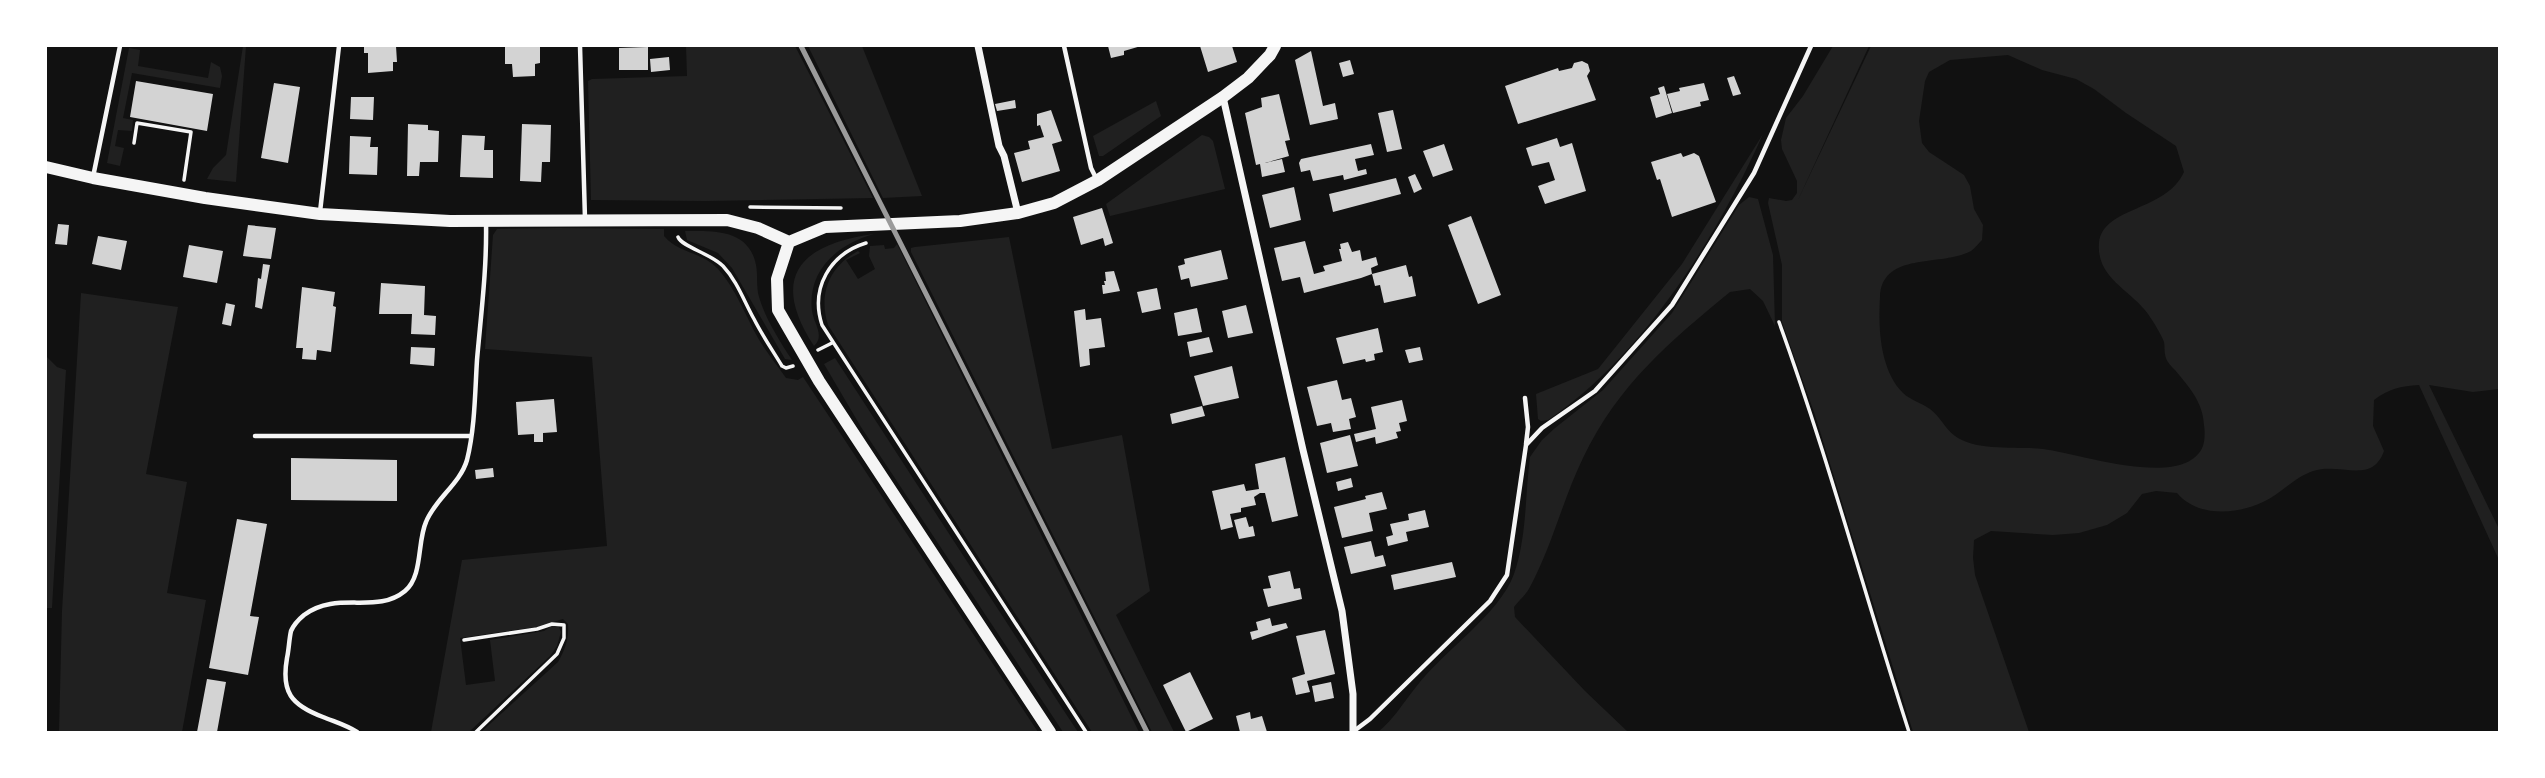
<svg xmlns="http://www.w3.org/2000/svg" width="2545" height="778" font-family="'Archivo Narrow',sans-serif">
<rect width="100%" height="100%" fill="#111"/>
<path fill="#202020" fill-rule="evenodd" d="M 243,46 L 246,46 L 236,182 L 207,179 L 213,168 L 226,155 Z
M 686,46 L 795,46 L 873,198 L 705,201 L 591,200 L 588,81 L 592,79 L 687,76 Z
M 808,46 L 862,46 L 922,196 L 883,198 Z
M 1833,46 L 1869,46 L 1797,202 L 1871,46 L 2499,46 L 2499,389 L 2473,392 L 2429,385 L 2499,529 L 2499,560 L 2419,385 C 2401,386 2388,389 2374,400 L 2373,426 L 2384,451 C 2372,485 2341,462 2313,471 C 2293,478 2281,494 2263,502 C 2236,515 2197,517 2177,493 L 2156,491 L 2142,494 L 2127,513 L 2107,525 L 2079,533 L 2053,535 L 1991,531 L 1974,540 L 1973,558 L 1975,575 L 2029,732 L 1913,732 L 1815,415 L 1782,322 L 1782,265 L 1768,203 L 1769,198 L 1786,201 L 1792,200 L 1797,193 L 1797,181 L 1782,149 L 1781,140 L 1786,118 L 1803,96 ZM 2008,55 L 2042,70 L 2076,79 L 2094,89 L 2126,113 L 2176,146 L 2184,172 C 2166,212 2103,206 2099,243 C 2096,278 2131,290 2148,314 C 2153,321 2161,334 2164,342 C 2165,347 2164,353 2166,358 C 2167,362 2172,367 2175,370 C 2189,387 2203,402 2204,425 C 2205,431 2205,440 2203,446 C 2185,491 2078,453 2043,449 C 2018,446 1977,452 1955,436 C 1945,429 1940,416 1930,409 C 1922,403 1910,400 1903,393 C 1880,370 1878,328 1880,297 C 1882,251 1942,267 1971,251 C 1975,248 1979,243 1982,240 L 1983,225 L 1974,209 L 1970,186 L 1964,175 L 1929,152 L 1922,143 L 1919,121 L 1925,81 L 1929,72 L 1950,60 Z
M 129,48 L 140,50 L 138,66 L 208,78 L 211,62 L 220,67 L 222,76 L 220,88 L 132,73 L 123,118 L 133,120 L 132,131 L 118,130 L 115,146 L 124,148 L 120,166 L 107,163 Z
M 1156,101 L 1161,116 L 1103,156 L 1099,156 L 1093,136 Z
M 1763,134 C 1717,237 1643,356 1548,420 L 1541,421 L 1538,419 L 1536,394 L 1598,369 L 1682,264 Z
M 1202,135 L 1209,137 L 1213,141 L 1225,189 L 1110,216 L 1106,204 Z
M 1749,197 L 1758,199 L 1773,255 L 1775,326 L 1763,301 L 1750,289 L 1730,292 C 1669,342 1618,385 1583,458 C 1563,499 1552,546 1530,587 C 1526,595 1519,600 1514,607 L 1515,617 L 1585,691 L 1628,732 L 1378,732 C 1394,719 1403,703 1416,687 C 1443,651 1499,615 1514,574 C 1527,537 1525,495 1530,457 L 1542,440 L 1555,428 L 1603,390 L 1672,313 L 1739,205 Z
M 558,228 L 664,229 L 664,236 C 679,254 701,251 718,269 C 736,289 745,315 758,338 C 766,352 777,365 786,378 L 798,380 L 803,377 L 1038,732 L 481,732 L 558,662 C 565,650 569,639 568,624 L 563,619 L 536,627 L 460,638 L 466,685 L 495,681 L 490,640 L 544,631 L 553,625 L 558,625 L 561,632 L 557,646 L 550,656 L 469,732 L 431,732 L 462,560 L 607,546 L 592,357 L 485,349 L 493,235 L 497,229 Z
M 685,231 C 714,231 749,229 756,265 C 758,275 756,286 759,297 C 766,320 779,340 792,360 L 785,359 L 732,268 L 718,253 L 687,240 Z
M 874,234 C 838,244 807,270 812,311 C 814,324 825,336 814,346 C 769,277 800,244 874,234 Z
M 1009,237 L 1052,449 L 1122,435 L 1150,591 L 1116,615 L 1174,732 L 1152,732 L 911,252 L 911,248 L 915,247 Z
M 897,244 L 1139,732 L 1092,732 L 828,325 C 818,293 830,266 858,251 L 860,253 L 846,260 L 858,279 L 875,269 L 869,256 L 870,246 L 884,245 L 885,249 L 894,248 Z
M 81,293 L 178,307 L 146,474 L 187,482 L 167,593 L 206,600 L 182,732 L 59,732 L 62,611 Z
M 46,356 L 57,367 L 66,370 L 52,608 L 46,608 Z
M 835,358 L 1066,714 L 1078,732 L 1063,732 L 861,427 L 824,364 Z"/>
<path fill="#d3d3d3" d="M 364,46 L 396,46 L 397,62 L 393,62 L 393,71 L 368,73 L 368,53 L 364,53 Z
M 505,46 L 540,46 L 540,63 L 535,64 L 535,76 L 513,77 L 512,64 L 505,64 Z
M 1108,46 L 1141,46 L 1124,51 L 1124,55 L 1111,58 Z
M 1200,46 L 1232,46 L 1237,62 L 1208,72 Z
M 648,47 L 648,70 L 619,70 L 619,48 Z
M 1311,51 L 1323,106 L 1335,103 L 1338,119 L 1310,125 L 1295,60 Z
M 669,57 L 670,70 L 651,72 L 650,59 Z
M 1350,60 L 1354,74 L 1343,77 L 1339,63 Z
M 1582,61 L 1588,64 L 1590,71 L 1587,76 L 1596,100 L 1518,124 L 1505,86 L 1558,68 L 1559,71 L 1572,68 L 1574,63 Z
M 1734,76 L 1741,94 L 1733,96 L 1727,78 Z
M 136,81 L 213,94 L 207,131 L 130,117 Z
M 274,83 L 300,87 L 288,163 L 261,158 Z
M 1704,83 L 1709,100 L 1700,102 L 1701,106 L 1673,113 L 1667,94 L 1680,91 L 1679,88 Z
M 1664,86 L 1672,113 L 1656,118 L 1650,97 L 1660,94 L 1658,88 Z
M 1279,94 L 1290,140 L 1285,141 L 1289,156 L 1265,163 L 1282,159 L 1285,172 L 1262,177 L 1260,164 L 1256,165 L 1245,113 L 1262,107 L 1261,98 Z
M 351,97 L 374,97 L 373,120 L 350,119 Z
M 1015,100 L 1016,108 L 997,111 L 995,104 Z
M 1051,110 L 1062,141 L 1052,144 L 1060,171 L 1022,182 L 1014,153 L 1030,149 L 1028,141 L 1044,137 L 1040,125 L 1037,126 L 1037,114 Z
M 1393,110 L 1402,149 L 1387,152 L 1378,113 Z
M 408,124 L 428,125 L 428,130 L 439,131 L 438,162 L 420,162 L 419,176 L 407,176 Z
M 522,124 L 551,125 L 550,162 L 542,162 L 541,182 L 520,181 Z
M 462,135 L 485,136 L 484,150 L 493,150 L 493,178 L 460,177 Z
M 350,136 L 371,137 L 370,147 L 378,147 L 377,175 L 349,174 Z
M 1557,138 L 1560,147 L 1572,143 L 1586,191 L 1545,204 L 1538,186 L 1555,180 L 1549,162 L 1532,166 L 1526,148 Z
M 1371,144 L 1374,155 L 1355,159 L 1358,171 L 1366,169 L 1367,174 L 1344,180 L 1343,175 L 1313,181 L 1310,170 L 1301,172 L 1299,163 L 1301,159 Z
M 1444,144 L 1453,170 L 1433,177 L 1423,151 Z
M 1681,153 L 1683,157 L 1694,153 L 1699,156 L 1716,202 L 1672,217 L 1660,179 L 1657,180 L 1651,162 Z
M 1415,174 L 1422,189 L 1414,193 L 1408,177 Z
M 1396,178 L 1401,194 L 1333,212 L 1329,194 Z
M 1294,187 L 1301,220 L 1270,228 L 1262,195 Z
M 1102,208 L 1113,243 L 1105,246 L 1103,238 L 1081,245 L 1073,217 Z
M 1471,216 L 1501,295 L 1478,304 L 1448,225 Z
M 58,224 L 69,225 L 67,245 L 55,244 Z
M 248,225 L 276,228 L 271,259 L 243,256 Z
M 98,236 L 127,241 L 121,270 L 92,264 Z
M 1305,241 L 1314,274 L 1325,271 L 1323,266 L 1342,261 L 1339,249 L 1341,249 L 1340,244 L 1348,242 L 1352,252 L 1360,250 L 1362,261 L 1376,257 L 1378,265 L 1371,268 L 1372,274 L 1361,278 L 1304,293 L 1300,277 L 1282,281 L 1274,248 Z
M 189,245 L 223,251 L 217,283 L 183,277 Z
M 1221,250 L 1228,279 L 1191,287 L 1189,278 L 1181,280 L 1178,266 L 1185,264 L 1184,259 Z
M 263,264 L 270,265 L 262,309 L 255,307 L 258,278 L 261,279 Z
M 1406,265 L 1409,277 L 1412,276 L 1416,296 L 1384,303 L 1380,285 L 1375,286 L 1372,274 Z
M 1114,271 L 1120,291 L 1103,294 L 1102,285 L 1105,285 L 1104,281 L 1106,281 L 1105,272 Z
M 381,283 L 425,286 L 424,315 L 436,316 L 435,335 L 411,334 L 412,314 L 379,314 Z
M 302,287 L 335,292 L 333,306 L 336,307 L 331,352 L 317,350 L 316,360 L 302,359 L 303,348 L 296,348 Z
M 1157,288 L 1161,309 L 1142,313 L 1137,292 Z
M 226,303 L 235,305 L 231,326 L 222,324 Z
M 1246,305 L 1253,333 L 1228,338 L 1222,311 Z
M 1197,308 L 1202,332 L 1178,336 L 1174,313 Z
M 1085,309 L 1086,320 L 1101,318 L 1105,347 L 1089,349 L 1090,365 L 1080,367 L 1074,311 Z
M 1378,328 L 1383,352 L 1374,354 L 1375,360 L 1366,362 L 1365,359 L 1343,364 L 1336,338 Z
M 1209,337 L 1213,352 L 1190,357 L 1187,342 Z
M 411,347 L 435,348 L 434,366 L 410,364 Z
M 1420,347 L 1423,360 L 1409,363 L 1405,350 Z
M 1232,366 L 1239,398 L 1203,406 L 1194,376 Z
M 1337,380 L 1342,400 L 1351,398 L 1356,417 L 1349,419 L 1351,429 L 1333,432 L 1331,423 L 1317,426 L 1307,387 Z
M 554,399 L 557,432 L 543,433 L 543,442 L 534,442 L 534,434 L 518,435 L 516,402 Z
M 1402,400 L 1407,421 L 1399,423 L 1401,431 L 1396,432 L 1398,438 L 1376,444 L 1375,437 L 1356,442 L 1354,434 L 1376,429 L 1371,407 Z
M 1202,406 L 1205,416 L 1172,424 L 1170,414 Z
M 1350,435 L 1358,466 L 1327,473 L 1320,443 Z
M 1285,457 L 1298,516 L 1272,522 L 1265,493 L 1260,493 L 1254,497 L 1256,505 L 1241,508 L 1241,512 L 1230,514 L 1233,527 L 1221,530 L 1212,491 L 1244,484 L 1246,491 L 1259,489 L 1255,464 Z
M 291,458 L 397,460 L 397,501 L 291,500 Z
M 493,468 L 494,477 L 476,479 L 475,470 Z
M 1351,478 L 1353,487 L 1338,491 L 1336,482 Z
M 1382,492 L 1387,509 L 1369,513 L 1373,531 L 1342,538 L 1334,507 L 1366,499 L 1365,496 Z
M 1425,510 L 1429,527 L 1406,532 L 1408,541 L 1388,546 L 1386,537 L 1393,535 L 1390,524 L 1409,520 L 1408,514 Z
M 1246,517 L 1249,527 L 1253,526 L 1255,536 L 1239,539 L 1234,520 Z
M 237,519 L 267,524 L 250,616 L 259,617 L 248,675 L 209,668 Z
M 1371,541 L 1375,557 L 1383,555 L 1386,566 L 1351,574 L 1344,547 Z
M 1452,562 L 1456,577 L 1394,590 L 1391,575 Z
M 1290,571 L 1294,589 L 1300,588 L 1302,599 L 1268,607 L 1263,589 L 1271,588 L 1268,576 Z
M 1270,618 L 1272,626 L 1286,623 L 1288,628 L 1252,640 L 1250,632 L 1258,630 L 1256,622 Z
M 1325,630 L 1335,674 L 1307,681 L 1310,692 L 1296,695 L 1292,678 L 1305,674 L 1296,636 Z
M 1190,672 L 1213,719 L 1186,732 L 1163,685 Z
M 207,679 L 226,682 L 217,732 L 197,732 Z
M 1331,682 L 1334,698 L 1315,702 L 1312,686 Z
M 1250,712 L 1251,719 L 1262,716 L 1267,732 L 1240,732 L 1236,716 Z"/>
<g fill="none" stroke-linecap="round" stroke-linejoin="round">
<path stroke="#f5f5f5" stroke-width="3.5" d="M 134,143 L 137,123 L 191,132 L 184,180
M 750,207 L 841,208
M 678,237 C 682,247 710,253 723,266 C 737,281 744,301 754,319 C 762,335 773,351 782,366 L 786,368 L 793,366
M 866,243 C 830,254 810,288 822,325 L 1086,732
M 1779,322 C 1828,457 1865,596 1909,732
M 818,350 L 832,343
M 464,640 L 537,629 L 552,624 L 564,625 L 564,638 L 557,654 L 476,732"/>
<path stroke="#f5f5f5" stroke-width="4.5" d="M 580,46 L 585,219
M 1064,46 L 1091,168 L 1097,180
M 93,177 L 120,46
M 320,212 L 339,46
M 1525,398 L 1528,427 L 1526,444
M 255,436 L 470,436
M 1354,731 L 1370,719 L 1490,601 L 1507,575 L 1526,445 L 1542,428 L 1595,391 L 1672,305 L 1754,173 L 1811,46
M 357,732 C 346,725 335,722 323,717 C 291,705 281,692 287,658 C 289,649 289,640 291,631 C 294,624 298,620 304,615 C 338,590 376,615 405,591 C 423,576 417,542 426,522 C 435,499 460,484 467,460 C 475,428 475,392 477,360 C 481,314 487,268 486,222"/>
<path stroke="#f5f5f5" stroke-width="7" d="M 978,46 L 999,146 L 1004,156 L 1018,213
M 1223,97 L 1303,450 L 1342,611 L 1353,694 L 1353,732"/>
<path stroke="#f5f5f5" stroke-width="12" d="M 46,167 L 93,178 L 205,198 L 320,214 L 450,221 L 727,220 L 758,228 L 789,242 L 825,227 L 960,221 L 1018,213 L 1054,203 L 1098,180 L 1223,97 L 1248,78 L 1270,55 L 1275,46
M 789,242 L 777,279 L 778,310 L 819,381 L 1050,732"/>
<path stroke="#9a9a9a" stroke-width="5" d="M 801,46 L 1147,732"/>
</g>
<rect width="2545" height="778" fill="none" stroke="#ffffff" stroke-width="94"/>
</svg>
